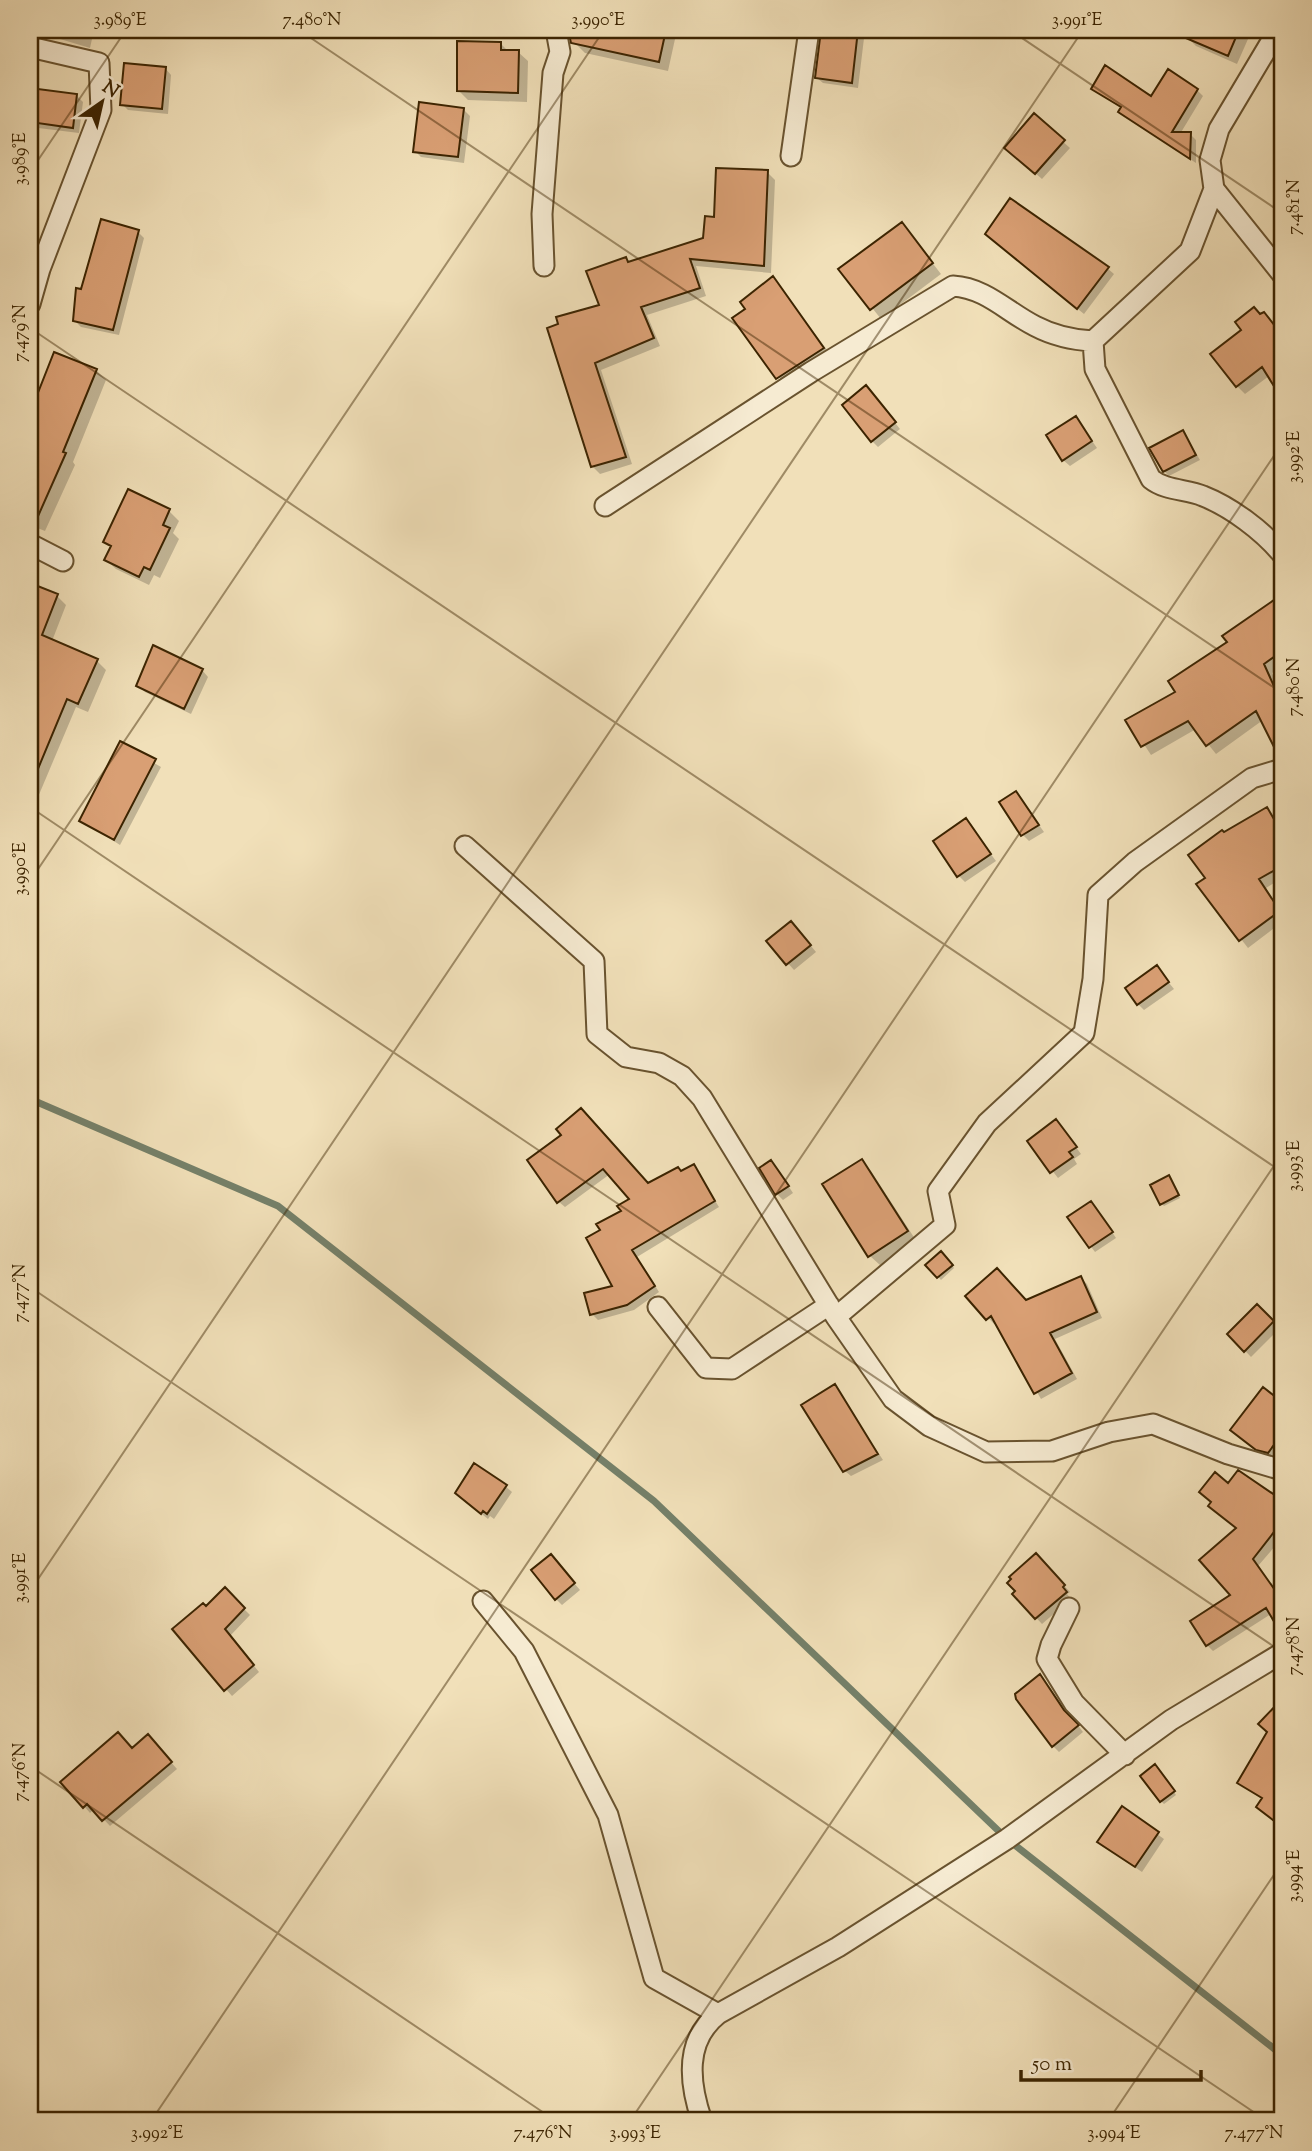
<svg xmlns="http://www.w3.org/2000/svg" width="1312" height="2151" font-family="'Sorts Mill Goudy',serif">
<rect width="100%" height="100%" fill="#f1e0b9"/>
<filter id="stains"><feTurbulence type="fractalNoise" baseFrequency=".00286" numOctaves="4"/><feColorMatrix values="0 0 0 0 .2 0 0 0 0 .09 0 0 0 0 .02 0 0 0 .5 -.17"/></filter>
<radialGradient id="worn" r=".72"><stop offset=".6" stop-color="#630" stop-opacity="0"/><stop offset="1" stop-color="#630" stop-opacity=".3"/></radialGradient>
<path fill="#0003" d="M 30,30 L 94,30 L 90,48 Z
M 384,30 L 437,30 L 436,38 Z
M 578,30 L 677,30 L 668,71 L 585,53 L 575,43 Z
M 822,30 L 865,30 L 858,88 L 823,83 L 816,77 Z
M 1190,30 L 1252,30 L 1237,64 L 1196,46 L 1187,37 Z
M 501,44 L 508,51 L 518,52 L 528,61 L 527,102 L 468,100 L 458,90 Z
M 165,68 L 171,75 L 168,114 L 128,110 L 122,104 Z
M 1093,89 L 1152,98 L 1197,90 L 1203,96 L 1180,134 L 1190,134 L 1196,140 L 1196,163 L 1126,117 L 1122,109 Z
M 30,90 L 77,96 L 83,102 L 79,133 L 30,127 Z
M 464,110 L 470,116 L 464,163 L 421,157 L 415,151 Z
M 1034,116 L 1070,148 L 1042,179 L 1013,154 Z
M 767,172 L 775,180 L 771,273 L 696,266 L 706,296 L 647,315 L 660,346 L 601,370 L 632,464 L 600,474 L 592,466 L 550,329 L 601,306 L 626,259 L 630,263 L 705,239 L 716,219 Z
M 902,224 L 941,274 L 881,319 L 841,269 Z
M 138,232 L 144,238 L 119,335 L 81,327 L 75,321 L 82,291 Z
M 993,240 L 1107,268 L 1114,274 L 1084,314 Z
M 773,278 L 833,358 L 787,388 L 735,318 L 747,310 Z
M 1264,314 L 1282,335 L 1282,396 L 1269,376 L 1245,394 L 1237,386 L 1243,330 Z
M 55,354 L 96,370 L 106,380 L 73,462 L 75,465 L 45,531 L 30,525 L 30,418 Z
M 872,394 L 900,429 L 878,447 L 872,441 Z
M 1076,418 L 1097,448 L 1070,466 L 1063,460 Z
M 1183,432 L 1200,460 L 1169,476 L 1164,471 Z
M 169,511 L 179,521 L 173,533 L 179,539 L 160,578 L 154,575 L 149,585 L 116,569 L 106,560 L 112,548 L 105,542 Z
M 30,585 L 57,596 L 66,605 L 52,641 L 97,661 L 106,670 L 88,712 L 76,707 L 38,797 L 30,794 L 30,692 L 35,680 L 30,679 Z
M 1278,614 L 1282,620 L 1282,666 L 1272,673 L 1282,695 L 1282,754 L 1263,720 L 1216,754 L 1196,729 L 1151,755 L 1128,720 L 1178,692 L 1229,642 Z
M 202,670 L 208,677 L 191,714 L 145,692 L 138,685 Z
M 120,743 L 161,767 L 120,845 L 82,821 Z
M 1016,793 L 1044,832 L 1029,841 L 1023,835 Z
M 1267,810 L 1282,830 L 1282,878 L 1266,888 L 1282,914 L 1282,922 L 1248,948 L 1198,884 L 1207,878 L 1224,834 Z
M 966,821 L 996,861 L 965,882 L 959,876 Z
M 797,929 L 816,952 L 794,970 L 768,941 Z
M 1157,968 L 1174,989 L 1144,1010 L 1138,1004 Z
M 1062,1128 L 1081,1154 L 1074,1159 L 1077,1164 L 1058,1178 L 1029,1141 Z
M 564,1136 L 648,1185 L 693,1166 L 719,1207 L 637,1257 L 659,1292 L 634,1310 L 598,1320 L 592,1314 L 615,1287 L 602,1231 L 623,1212 L 631,1199 L 610,1174 L 565,1207 L 559,1202 Z
M 861,1161 L 871,1171 L 917,1242 L 880,1265 L 870,1256 Z
M 777,1169 L 793,1193 L 783,1200 L 777,1194 Z
M 1171,1180 L 1180,1198 L 1164,1206 L 1162,1204 Z
M 1096,1208 L 1116,1238 L 1095,1252 L 1069,1218 Z
M 941,1253 L 954,1268 L 941,1280 L 928,1265 Z
M 1081,1278 L 1087,1284 L 1102,1318 L 1055,1339 L 1077,1379 L 1041,1399 L 996,1322 L 994,1324 L 968,1296 L 1026,1302 Z
M 1257,1307 L 1279,1329 L 1251,1357 L 1229,1334 Z
M 835,1387 L 883,1460 L 851,1476 L 845,1471 Z
M 1263,1390 L 1282,1404 L 1282,1448 L 1274,1458 L 1264,1455 L 1239,1436 Z
M 1238,1472 L 1282,1503 L 1282,1538 L 1258,1566 L 1282,1601 L 1282,1629 L 1271,1614 L 1213,1651 L 1207,1645 L 1232,1595 Z
M 505,1486 L 512,1492 L 494,1519 L 490,1516 L 488,1519 L 463,1499 Z
M 1042,1562 L 1070,1592 L 1067,1594 L 1071,1599 L 1042,1624 L 1014,1594 Z
M 557,1563 L 580,1590 L 562,1605 L 556,1599 Z
M 225,1590 L 250,1615 L 230,1636 L 259,1672 L 232,1696 L 175,1630 L 206,1609 Z
M 1045,1682 L 1083,1732 L 1059,1752 L 1053,1746 Z
M 1281,1703 L 1282,1771 L 1277,1776 L 1282,1780 L 1282,1827 L 1264,1813 L 1263,1800 L 1239,1783 L 1269,1732 Z
M 154,1743 L 177,1769 L 110,1826 L 94,1809 L 90,1813 L 84,1806 L 132,1750 Z
M 1158,1769 L 1176,1795 L 1164,1804 L 1161,1801 Z
M 1122,1809 L 1164,1839 L 1142,1872 L 1106,1848 Z"/>
<g fill="none" stroke-linecap="round" stroke-linejoin="round">
<path stroke="#758069" stroke-width="7" d="M 30,1099 L 278,1206 L 654,1501 L 1007,1839 L 1282,2055"/>
</g>
<path fill="#d99f74" stroke="#3c2401" stroke-width="2" d="M 568,30 L 666,30 L 659,62 L 571,43 Z
M 821,30 L 858,30 L 852,83 L 815,78 Z
M 1167,30 L 1239,30 L 1228,56 Z
M 457,41 L 501,42 L 501,50 L 519,50 L 518,93 L 457,91 Z
M 124,63 L 166,67 L 162,109 L 120,105 Z
M 1105,65 L 1151,96 L 1168,69 L 1198,89 L 1172,132 L 1191,132 L 1190,159 L 1118,112 L 1121,107 L 1091,89 Z
M 30,88 L 77,94 L 73,128 L 30,122 Z
M 419,102 L 464,108 L 458,157 L 413,152 Z
M 1034,113 L 1065,140 L 1035,174 L 1004,148 Z
M 716,168 L 768,170 L 764,266 L 690,259 L 700,288 L 641,307 L 654,338 L 595,363 L 626,457 L 591,467 L 547,328 L 558,324 L 556,317 L 599,305 L 586,271 L 626,257 L 628,262 L 703,238 L 705,216 L 714,217 Z
M 1010,198 L 1109,267 L 1077,309 L 985,234 Z
M 101,219 L 139,230 L 113,330 L 73,321 L 76,288 L 81,289 Z
M 902,222 L 933,263 L 870,310 L 838,269 Z
M 773,276 L 824,348 L 776,379 L 732,318 L 745,309 L 740,302 Z
M 1254,307 L 1260,314 L 1264,312 L 1282,335 L 1282,399 L 1262,367 L 1236,387 L 1210,354 L 1241,330 L 1235,322 Z
M 54,352 L 97,369 L 63,452 L 66,453 L 31,532 L 30,413 Z
M 866,385 L 896,422 L 871,442 L 842,405 Z
M 1076,416 L 1092,441 L 1062,461 L 1046,435 Z
M 1183,430 L 1196,455 L 1163,472 L 1149,448 Z
M 128,489 L 170,509 L 163,525 L 170,528 L 150,570 L 144,567 L 139,577 L 104,560 L 111,546 L 103,542 Z
M 30,583 L 58,594 L 42,635 L 98,659 L 78,704 L 67,699 L 30,788 Z
M 1274,600 L 1282,612 L 1282,651 L 1264,664 L 1282,704 L 1282,757 L 1279,757 L 1256,711 L 1206,746 L 1188,721 L 1141,747 L 1125,720 L 1175,692 L 1168,681 L 1227,642 L 1222,636 Z
M 153,645 L 203,669 L 184,709 L 136,686 Z
M 120,741 L 156,759 L 114,840 L 79,821 Z
M 1016,791 L 1039,825 L 1021,836 L 999,802 Z
M 1267,807 L 1282,833 L 1282,866 L 1259,879 L 1280,911 L 1239,941 L 1196,884 L 1205,878 L 1188,855 L 1222,830 L 1224,832 Z
M 966,818 L 991,854 L 957,877 L 933,841 Z
M 791,921 L 811,945 L 786,965 L 766,941 Z
M 1157,965 L 1169,982 L 1137,1005 L 1125,988 Z
M 581,1108 L 648,1183 L 678,1167 L 681,1171 L 694,1164 L 715,1201 L 632,1250 L 655,1286 L 627,1305 L 590,1315 L 584,1293 L 612,1286 L 586,1238 L 600,1230 L 596,1224 L 621,1211 L 617,1206 L 629,1199 L 603,1169 L 557,1203 L 527,1160 L 561,1135 L 556,1129 Z
M 1056,1119 L 1077,1147 L 1069,1152 L 1073,1157 L 1050,1173 L 1027,1141 Z
M 862,1159 L 908,1231 L 868,1257 L 822,1184 Z
M 771,1160 L 789,1186 L 775,1195 L 759,1168 Z
M 1169,1175 L 1179,1195 L 1160,1205 L 1150,1185 Z
M 1091,1201 L 1113,1232 L 1089,1248 L 1067,1217 Z
M 941,1251 L 953,1265 L 937,1278 L 925,1265 Z
M 997,1268 L 1026,1300 L 1081,1276 L 1097,1312 L 1050,1333 L 1072,1373 L 1034,1394 L 991,1316 L 986,1320 L 965,1296 Z
M 1257,1304 L 1274,1321 L 1244,1352 L 1227,1334 Z
M 835,1384 L 878,1454 L 843,1472 L 801,1405 Z
M 1263,1387 L 1282,1402 L 1282,1434 L 1268,1453 L 1256,1450 L 1230,1430 Z
M 474,1463 L 507,1485 L 487,1514 L 483,1511 L 481,1514 L 455,1493 Z
M 1238,1470 L 1282,1500 L 1282,1538 L 1274,1532 L 1253,1559 L 1282,1600 L 1282,1635 L 1266,1608 L 1206,1646 L 1190,1621 L 1230,1595 L 1199,1560 L 1236,1528 L 1208,1506 L 1211,1502 L 1199,1492 L 1215,1472 L 1228,1483 Z
M 1036,1553 L 1065,1585 L 1063,1587 L 1067,1592 L 1035,1619 L 1012,1594 L 1015,1591 L 1007,1583 L 1011,1579 L 1009,1577 Z
M 551,1554 L 575,1583 L 555,1600 L 531,1570 Z
M 225,1587 L 245,1608 L 225,1629 L 254,1665 L 224,1691 L 172,1629 L 203,1603 L 206,1606 Z
M 1040,1674 L 1064,1710 L 1079,1725 L 1052,1747 L 1016,1699 L 1015,1694 Z
M 1282,1699 L 1282,1827 L 1256,1807 L 1262,1798 L 1237,1783 L 1267,1732 L 1258,1724 Z
M 118,1732 L 132,1748 L 148,1734 L 172,1762 L 102,1821 L 87,1804 L 83,1808 L 60,1782 Z
M 1155,1764 L 1175,1791 L 1160,1802 L 1140,1776 Z
M 1122,1806 L 1159,1832 L 1135,1867 L 1097,1842 Z"/>
<g fill="none" stroke-linecap="round" stroke-linejoin="round">
<defs>
<path id="minor" d="M 30,47 L 99,63 L 101,110 L 40,269 L 30,304
M 791,156 L 809,30
M 1214,189 L 1282,274
M 544,266 L 542,214 L 553,73 L 560,52 L 556,30
M 1093,341 L 1095,369 L 1151,479 C 1166,491 1187,489 1203,496 C 1231,507 1263,531 1282,554
M 605,506 L 811,372 L 953,286 C 986,288 1007,312 1035,326 C 1054,336 1072,340 1093,341 L 1190,251 L 1214,189 L 1210,160 L 1219,129 L 1278,30
M 30,544 L 63,561
M 465,846 L 594,961 L 597,1034 L 626,1057 L 659,1063 L 682,1076 L 702,1098 L 836,1317 L 893,1399 L 929,1426 L 986,1452 L 1052,1451 L 1109,1432 L 1153,1424 L 1228,1454 L 1282,1470
M 658,1307 L 706,1368 L 732,1369 L 829,1305
M 836,1317 L 945,1225 L 938,1191 L 987,1123 L 1084,1033 L 1093,979 L 1098,895 L 1135,862 L 1252,778 L 1282,769
M 483,1601 L 524,1651 L 608,1815 L 654,1978 L 718,2014
M 1069,1608 L 1051,1645 L 1047,1659 L 1074,1703 L 1125,1755
M 702,2121 C 689,2083 684,2041 718,2014 L 838,1947 L 1007,1839 L 1171,1720 L 1282,1653"/>
</defs>
<use href="#minor" stroke="#69532f" stroke-width="23"/>
<use href="#minor" stroke="#f6ebd2" stroke-width="19"/>
</g>
<path fill="none" stroke="#3c2401" stroke-width="2" stroke-opacity="0.45" d="M 299,30 L 1282,693M 1010,30 L 1282,213M 30,172 L 126,30M 30,328 L 1282,1172M 30,807 L 1282,1652M 30,881 L 604,30M 30,1287 L 1267,2121M 30,1591 L 1083,30M 30,1766 L 556,2121M 151,2121 L 1282,444M 630,2121 L 1282,1154M 1108,2121 L 1282,1863"/>
<rect width="1312" height="2151" fill="none" stroke="#f1e0b9" stroke-width="77"/>
<g transform="translate(102 102) rotate(34)" stroke="#f6ebd2" stroke-width="5" paint-order="stroke">
<path d="M0-5L12 26L0 18L-12 26Z" fill="#3c2401"/>
<text y="-10" font-size="19" font-weight="bold" text-anchor="middle" fill="#3c2401">N</text>
</g>
<path d="M1021 2070v10h180v-10" fill="none" stroke="#3c2401" stroke-width="3.5"/>
<text x="1032" y="2070" font-size="21" fill="#3c2401" stroke="#f6ebd2" stroke-width="5" paint-order="stroke">50 m</text>
<rect x="38" y="38" width="1236" height="2074" fill="none" stroke="#3c2401" stroke-width="2.5"/>
<g font-size="18" text-anchor="middle" fill="#3c2401">
<text x="120" y="25">3.989°E</text>
<text x="312" y="25">7.480°N</text>
<text x="598" y="25">3.990°E</text>
<text x="1077" y="25">3.991°E</text>
<text transform="translate(19 159) rotate(-90)" y="6">3.989°E</text>
<text transform="translate(1293 207) rotate(-90)" y="6">7.481°N</text>
<text transform="translate(19 333) rotate(-90)" y="6">7.479°N</text>
<text transform="translate(1293 457) rotate(-90)" y="6">3.992°E</text>
<text transform="translate(1293 687) rotate(-90)" y="6">7.480°N</text>
<text transform="translate(19 869) rotate(-90)" y="6">3.990°E</text>
<text transform="translate(1293 1166) rotate(-90)" y="6">3.993°E</text>
<text transform="translate(19 1293) rotate(-90)" y="6">7.477°N</text>
<text transform="translate(19 1578) rotate(-90)" y="6">3.991°E</text>
<text transform="translate(1293 1646) rotate(-90)" y="6">7.478°N</text>
<text transform="translate(19 1772) rotate(-90)" y="6">7.476°N</text>
<text transform="translate(1293 1876) rotate(-90)" y="6">3.994°E</text>
<text x="157" y="2138">3.992°E</text>
<text x="543" y="2138">7.476°N</text>
<text x="635" y="2138">3.993°E</text>
<text x="1114" y="2138">3.994°E</text>
<text x="1254" y="2138">7.477°N</text>
</g>
<rect width="100%" height="100%" filter="url(#stains)"/>
<rect width="100%" height="100%" fill="url(#worn)"/>
</svg>
